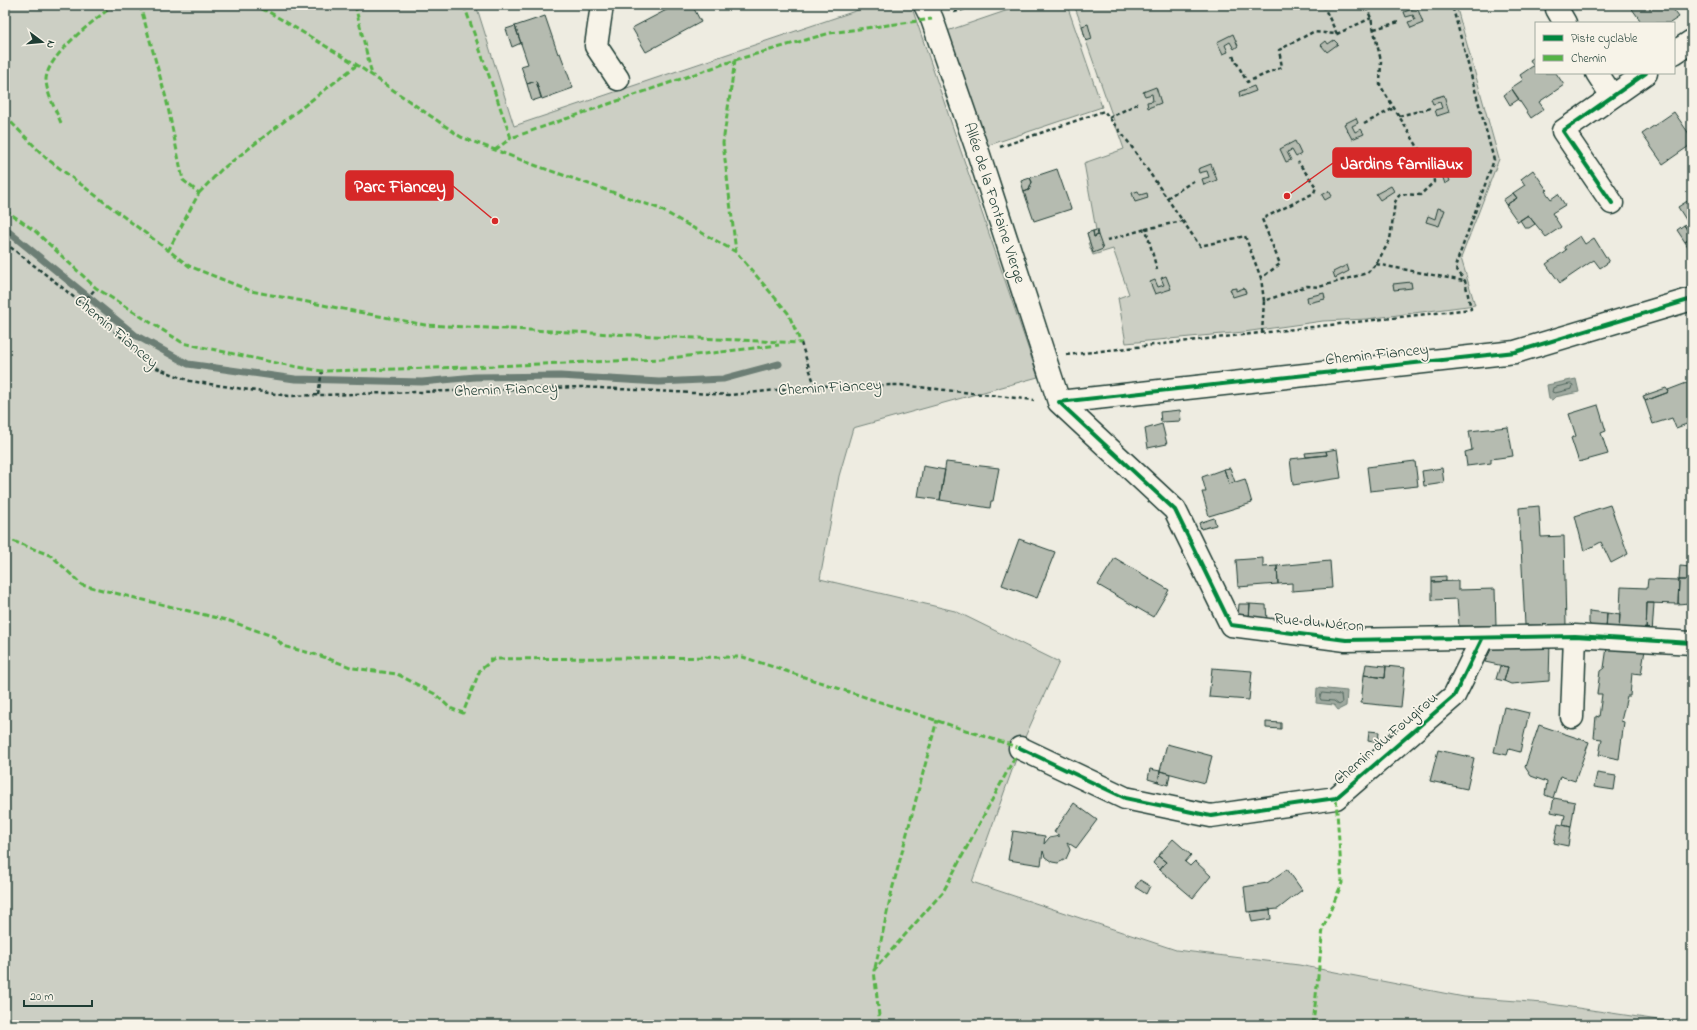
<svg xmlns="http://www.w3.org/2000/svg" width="1697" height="1030" font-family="'Indie Flower',sans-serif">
<rect width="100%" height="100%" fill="#eeece1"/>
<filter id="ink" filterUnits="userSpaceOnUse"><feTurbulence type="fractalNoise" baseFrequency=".025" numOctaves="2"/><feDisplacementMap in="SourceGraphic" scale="8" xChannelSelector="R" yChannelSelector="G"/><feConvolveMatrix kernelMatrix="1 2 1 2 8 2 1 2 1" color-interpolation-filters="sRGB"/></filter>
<g filter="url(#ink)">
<path fill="#cccfc4" stroke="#76867c" d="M 5,5 L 476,5 L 514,126 L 873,5 L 911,5 L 1038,377 L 853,428 L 839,476 L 820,579 L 955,611 L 1059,662 L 1020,748 L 972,882 L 1176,950 L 1299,965 L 1464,997 L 1544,1003 L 1692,1025 L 5,1025 Z
M 1023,5 L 1067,5 L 1102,107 L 986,146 L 947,31 Z
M 1074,5 L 1456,5 L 1499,159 L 1461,258 L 1475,305 L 1367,319 L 1323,321 L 1244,332 L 1126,343 L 1118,298 L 1129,294 L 1113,249 L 1093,255 L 1088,243 L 1090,243 L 1087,233 L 1096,230 L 1084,163 L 1124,149 L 1086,41 L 1082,26 Z"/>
<path fill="#9fa99f" stroke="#6c7e74" d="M 1576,379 L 1579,392 L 1555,397 L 1552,400 L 1549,399 L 1547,385 Z
M 1317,688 L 1347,691 L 1346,706 L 1338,710 L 1334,705 L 1316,703 Z"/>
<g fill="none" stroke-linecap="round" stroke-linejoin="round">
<path stroke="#52685f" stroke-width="1" d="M 1571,384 L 1573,385 L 1572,389 L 1555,393 L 1552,392 L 1553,388 Z
M 1322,693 L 1341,695 L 1342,703 L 1339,705 L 1334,701 L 1321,700 L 1320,698 Z"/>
<path stroke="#6c7e74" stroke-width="7" d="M 5,229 L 135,335 L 188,364 L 295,379 L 422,382 L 475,377 L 560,376 L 659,382 L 723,379 L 779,364"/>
</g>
<path fill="#b5bbb0" stroke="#1f3d34" d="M 543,5 L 552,5 L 548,9 Z
M 676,5 L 692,5 L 701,22 L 646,52 L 632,28 Z
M 1631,5 L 1670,5 L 1679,17 L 1670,23 L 1642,23 L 1630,6 Z
M 1417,7 L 1423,23 L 1411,28 L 1408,22 L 1415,20 L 1413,15 L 1406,17 L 1404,12 Z
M 545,16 L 558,54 L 560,53 L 573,88 L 542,99 L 536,81 L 527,84 L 521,66 L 528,64 L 515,26 Z
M 1088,24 L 1092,39 L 1086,41 L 1082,26 Z
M 515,26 L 521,43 L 512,47 L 506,29 Z
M 1233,34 L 1238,46 L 1234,49 L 1230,42 L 1225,45 L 1228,52 L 1223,54 L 1217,42 Z
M 1334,40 L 1338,44 L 1327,52 L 1321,45 L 1326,41 L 1328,44 Z
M 1536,56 L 1536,66 L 1534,67 L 1530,60 Z
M 1533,66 L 1536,66 L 1536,73 L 1556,73 L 1564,85 L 1539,102 L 1544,109 L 1531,118 L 1511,88 L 1523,80 L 1520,75 Z
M 536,81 L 541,98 L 532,101 L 527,84 Z
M 1254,86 L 1256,91 L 1240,97 L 1239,92 Z
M 1156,87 L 1161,103 L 1148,108 L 1147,102 L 1153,101 L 1152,94 L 1145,96 L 1143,92 Z
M 1512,89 L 1519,99 L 1510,105 L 1504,95 Z
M 1444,95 L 1449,112 L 1437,116 L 1435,110 L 1442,108 L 1440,102 L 1433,104 L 1431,99 Z
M 1674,112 L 1692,138 L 1692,144 L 1663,164 L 1642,134 Z
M 1356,118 L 1358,123 L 1352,126 L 1355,132 L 1361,129 L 1364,134 L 1352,139 L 1344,124 Z
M 1295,141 L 1301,154 L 1296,157 L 1292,150 L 1287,152 L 1291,160 L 1286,162 L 1280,149 Z
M 1211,164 L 1217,180 L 1204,185 L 1202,179 L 1209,177 L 1207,171 L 1199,173 L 1198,169 Z
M 1057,169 L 1071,209 L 1034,221 L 1024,192 L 1029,190 L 1032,182 L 1030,178 Z
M 1533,170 L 1547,190 L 1545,191 L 1551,199 L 1558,194 L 1565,205 L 1552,213 L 1561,227 L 1546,237 L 1528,215 L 1518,222 L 1506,205 L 1517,198 L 1513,193 L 1525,185 L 1521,179 Z
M 1447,173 L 1450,181 L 1445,184 L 1442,175 Z
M 1030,178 L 1032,182 L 1029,190 L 1024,192 L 1021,181 Z
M 1391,186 L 1394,191 L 1380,200 L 1376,194 Z
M 1138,191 L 1140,195 L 1147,193 L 1148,198 L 1135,202 L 1132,193 Z
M 1329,191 L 1332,196 L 1325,200 L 1322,195 Z
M 1513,193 L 1517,198 L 1506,205 L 1503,200 Z
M 1692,198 L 1692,237 L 1684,225 L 1688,223 L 1678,207 Z
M 1438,208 L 1445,210 L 1439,226 L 1426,222 L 1428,216 L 1435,219 Z
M 1528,215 L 1535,224 L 1529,228 L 1525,228 L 1520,220 Z
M 1684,225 L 1692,237 L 1685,242 L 1677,230 Z
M 1097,230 L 1098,235 L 1094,237 L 1093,231 Z
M 1093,231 L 1094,237 L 1098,235 L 1103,249 L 1093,253 L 1087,233 Z
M 1580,236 L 1585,244 L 1594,238 L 1609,262 L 1600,268 L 1594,260 L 1560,283 L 1546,264 L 1566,250 L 1564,247 Z
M 1692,238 L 1692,253 L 1685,242 Z
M 1347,265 L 1349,271 L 1335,278 L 1333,272 Z
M 1166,276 L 1171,289 L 1155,294 L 1150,282 L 1155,280 L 1158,287 L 1164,285 L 1161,278 Z
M 1411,282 L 1412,288 L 1394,290 L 1393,284 Z
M 1236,288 L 1236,291 L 1244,288 L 1246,293 L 1233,297 L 1230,289 Z
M 1324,293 L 1325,299 L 1308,303 L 1307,297 Z
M 1689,382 L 1692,393 L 1692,422 L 1676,428 L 1672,418 L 1653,424 L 1645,401 L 1669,392 L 1668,390 Z
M 1666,388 L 1669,392 L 1645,401 L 1643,396 Z
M 1598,405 L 1606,431 L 1601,433 L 1608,454 L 1579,462 L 1571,438 L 1576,436 L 1569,414 Z
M 1180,410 L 1181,421 L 1161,422 L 1160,412 Z
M 1162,424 L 1167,444 L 1148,448 L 1145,429 Z
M 1508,427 L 1513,456 L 1491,459 L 1491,463 L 1467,466 L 1465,452 L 1472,450 L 1469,431 Z
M 1337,449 L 1341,478 L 1293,485 L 1290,459 L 1327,455 L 1326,451 Z
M 1326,451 L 1327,455 L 1306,457 L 1305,453 Z
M 1415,461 L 1418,486 L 1370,491 L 1367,467 Z
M 946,462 L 999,468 L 993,501 L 991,501 L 990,508 L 940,500 Z
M 923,466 L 945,470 L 940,500 L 918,497 Z
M 1230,468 L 1235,482 L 1229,484 L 1224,469 Z
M 1442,468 L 1444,483 L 1424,486 L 1422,471 Z
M 1224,469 L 1229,484 L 1245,479 L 1252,503 L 1209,516 L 1202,492 L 1206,492 L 1202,477 Z
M 1610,505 L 1628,554 L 1611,563 L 1601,542 L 1584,551 L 1575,516 Z
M 1539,506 L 1541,537 L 1564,536 L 1566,626 L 1525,625 L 1519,508 Z
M 1214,518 L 1216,525 L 1201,529 L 1199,523 Z
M 1019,539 L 1055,552 L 1037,598 L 1002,585 Z
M 1115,558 L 1169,590 L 1153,617 L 1098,585 Z
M 1263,558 L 1263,567 L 1277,566 L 1278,584 L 1238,587 L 1236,560 Z
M 1330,561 L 1332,588 L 1292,591 L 1292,583 L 1278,584 L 1277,566 Z
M 1680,566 L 1690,567 L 1690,580 L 1679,580 Z
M 1446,576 L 1446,581 L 1432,582 L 1432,577 Z
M 1648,579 L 1679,580 L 1678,604 L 1647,603 L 1646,634 L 1619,632 L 1621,587 L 1647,588 Z
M 1679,580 L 1690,580 L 1689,603 L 1678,604 Z
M 1458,581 L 1458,590 L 1495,589 L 1496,626 L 1459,626 L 1457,599 L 1432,600 L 1432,582 Z
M 1647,603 L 1654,603 L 1652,634 L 1646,634 Z
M 1239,604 L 1250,604 L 1249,619 L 1238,616 Z
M 1250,604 L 1266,605 L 1267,620 L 1249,619 Z
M 1589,611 L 1607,613 L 1606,630 L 1593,629 L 1589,623 Z
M 1607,613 L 1620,615 L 1619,632 L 1606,630 Z
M 1550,641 L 1549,681 L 1511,684 L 1504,681 L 1508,667 L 1485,662 L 1494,643 Z
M 1607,647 L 1645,650 L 1641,674 L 1632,673 L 1630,696 L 1627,696 L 1621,721 L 1624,722 L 1619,759 L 1599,755 L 1602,739 L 1594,738 L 1596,716 L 1599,717 L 1602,694 L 1597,694 L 1600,671 L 1604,668 Z
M 1366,664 L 1386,666 L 1385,678 L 1364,675 Z
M 1386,666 L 1405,668 L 1401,707 L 1361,703 L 1364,675 L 1385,678 Z
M 1500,666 L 1508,667 L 1504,681 L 1496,679 Z
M 1212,668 L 1252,671 L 1249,700 L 1209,697 Z
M 1504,707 L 1529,713 L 1520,752 L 1509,749 L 1507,755 L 1494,752 Z
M 1266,722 L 1281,723 L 1281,729 L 1266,728 Z
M 1398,725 L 1402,731 L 1392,740 L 1387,735 Z
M 1539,725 L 1589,742 L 1575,781 L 1560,776 L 1553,798 L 1545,795 L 1547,782 L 1531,776 L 1525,767 Z
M 1369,731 L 1379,732 L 1378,743 L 1368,741 Z
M 1167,744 L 1212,756 L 1205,783 L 1160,771 Z
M 1438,750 L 1474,758 L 1467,789 L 1430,781 Z
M 1150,769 L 1160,771 L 1158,782 L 1148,779 Z
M 1160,771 L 1170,774 L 1168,785 L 1158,782 Z
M 1597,773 L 1616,776 L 1614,790 L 1594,787 Z
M 1554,798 L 1575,802 L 1571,827 L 1563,825 L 1565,815 L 1551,812 Z
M 1074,803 L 1097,820 L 1076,848 L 1067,842 L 1070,850 L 1066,859 L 1058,863 L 1052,862 L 1045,857 L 1043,851 L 1041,865 L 1008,860 L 1013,831 L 1045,836 L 1044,844 L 1049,838 L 1060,836 L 1054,832 Z
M 1558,824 L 1571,827 L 1568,846 L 1554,843 Z
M 1173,839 L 1191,855 L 1185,862 L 1190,866 L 1195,861 L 1211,876 L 1193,898 L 1160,870 L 1166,862 L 1158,856 Z
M 1158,856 L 1166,862 L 1160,870 L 1153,863 Z
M 1287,869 L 1302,890 L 1278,909 L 1247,912 L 1244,887 L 1267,883 Z
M 1140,880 L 1150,886 L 1146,894 L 1135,887 Z
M 1270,909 L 1271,919 L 1252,922 L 1250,912 Z"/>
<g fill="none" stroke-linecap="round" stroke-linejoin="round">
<defs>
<path id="minor" d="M 602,5 L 596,46 L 618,79
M 925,5 L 932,19 L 979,155 L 1059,402 L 1175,510 L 1231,625 L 1346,640 L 1575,636 L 1692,643
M 1557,9 L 1565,23
M 1674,53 L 1692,41
M 1597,73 L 1612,96
M 1612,203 L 1563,131 L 1646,73
M 1059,402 L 1515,352 L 1692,299
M 1572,717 L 1575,636
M 1020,748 L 1125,798 L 1211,816 L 1336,798 L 1454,696 L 1482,639"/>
</defs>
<use href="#minor" stroke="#1f3d34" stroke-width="25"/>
<path stroke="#1f3d34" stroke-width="2.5" stroke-dasharray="4 3" stroke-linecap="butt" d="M 1323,5 L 1337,34
M 954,12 L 980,5
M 1374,29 L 1399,22
M 1233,56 L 1247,82 L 1282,67 L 1279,50 L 1313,32 L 1337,34 L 1371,18
M 1399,116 L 1431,108
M 1109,118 L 1139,103
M 1364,124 L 1394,108
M 1000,147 L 1104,111 L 1129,143 L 1200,246 L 1245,236 L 1261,278
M 1167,198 L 1195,180
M 1107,240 L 1146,229
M 5,243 L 58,284 L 125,340 L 154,367 L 190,381 L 289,396 L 581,387 L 730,395 L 815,386 L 901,385 L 1034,400
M 1376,264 L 1464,281
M 1157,270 L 1146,229 L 1182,221
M 1264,301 L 1261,278 L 1280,264 L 1262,219 L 1314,193 L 1316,187 L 1298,162
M 82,304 L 96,288
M 1262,333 L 1264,301 L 1307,286 L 1319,287 L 1367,273 L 1376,264 L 1390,240 L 1395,202 L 1400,194 L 1420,195 L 1434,182 L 1433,172 L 1380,85 L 1381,61 L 1371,18 L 1365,5
M 801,343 L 815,386
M 1066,355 L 1471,309 L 1465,281 L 1455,267 L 1494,160 L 1452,5
M 318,395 L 322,371"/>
<use href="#minor" stroke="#f7f3e8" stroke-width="22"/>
<path stroke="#55b346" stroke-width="3" stroke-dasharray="6 3" stroke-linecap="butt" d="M 140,5 L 166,98 L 183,180 L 199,193 L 168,251
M 253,5 L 269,12 L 357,65 L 461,137 L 537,166 L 658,208 L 736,252 L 788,313 L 801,343
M 355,5 L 372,75
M 464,5 L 511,138 L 735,60 L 830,33 L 932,19
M 735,60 L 723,143 L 736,252
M 5,116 L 46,158 L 189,266 L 251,291 L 425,325 L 801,343
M 61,123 C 56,110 46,93 46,79 C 48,54 96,19 114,5
M 495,150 L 511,138
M 199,193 L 221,170 L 357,65
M 5,210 L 35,231 L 96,288 L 183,343 L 281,364 L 322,371 L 469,367 L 662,359 L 779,345
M 5,538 L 52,556 L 82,585 L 230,621 L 275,637 L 283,646 L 321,656 L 353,668 L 397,674 L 435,694 L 450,708 L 463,713 L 480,670 L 494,659
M 489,659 L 743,657 L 1020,748
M 875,968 L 892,890 L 937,720
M 880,1025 L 874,970 L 943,892 L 1016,755
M 1313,1025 L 1323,928 L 1342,883 L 1336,798"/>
<defs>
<path id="cycleway" d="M 1612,203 L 1563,131 L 1646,73
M 1059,402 L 1175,510 L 1231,625 L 1346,640 L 1575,636 L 1692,643
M 1059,402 L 1515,352 L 1692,299
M 1020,748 L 1125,798 L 1211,816 L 1336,798 L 1454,696 L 1482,639"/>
</defs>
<use href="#cycleway" stroke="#f7f3e8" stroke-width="6"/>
<use href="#cycleway" stroke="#00873e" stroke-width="4"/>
</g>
</g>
<g text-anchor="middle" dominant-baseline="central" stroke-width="3.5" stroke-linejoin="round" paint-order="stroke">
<g font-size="16" fill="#1f3d34" stroke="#f7f3e8">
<text transform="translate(994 203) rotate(72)">Allée de la Fontaine Vierge</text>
<text transform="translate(116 332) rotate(40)">Chemin Fiancey</text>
<text transform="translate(1377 355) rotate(-6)">Chemin Fiancey</text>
<text transform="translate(830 388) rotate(-3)">Chemin Fiancey</text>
<text transform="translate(506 390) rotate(-2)">Chemin Fiancey</text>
<text transform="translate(1319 623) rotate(5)">Rue du Néron</text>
<text transform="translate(1386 739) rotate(-41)">Chemin du Fougirou</text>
</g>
</g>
<path fill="none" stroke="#d62828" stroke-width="1.5" d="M1287 196L1333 163M495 221L453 186"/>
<g fill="#d62828" stroke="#f7f3e8" stroke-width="1.5">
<circle cx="1287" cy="196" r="4"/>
<circle cx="495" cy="221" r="4"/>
</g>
<g fill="#d62828" stroke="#d62828" stroke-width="1.5">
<rect x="1333" y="148" width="138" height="29" rx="4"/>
<rect x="346" y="171" width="107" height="29" rx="4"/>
</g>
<g font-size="17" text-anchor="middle" font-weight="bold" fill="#fff">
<text x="1402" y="169">Jardins familiaux</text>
<text x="400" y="192">Parc Fiancey</text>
</g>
<rect width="1697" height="1030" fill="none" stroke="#f7f3e8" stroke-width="20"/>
<rect x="10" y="10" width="1677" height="1010" fill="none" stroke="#1f3d34" stroke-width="1.5" filter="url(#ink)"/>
<rect x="1535" y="22" width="140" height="52" fill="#f7f3e8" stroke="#a1aaa0"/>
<rect x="1543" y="35" width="20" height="6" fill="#00873e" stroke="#a1aaa0"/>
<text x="1571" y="42" font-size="12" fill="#1f3d34">Piste cyclable</text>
<rect x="1543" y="55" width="20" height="6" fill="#55b346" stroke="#a1aaa0"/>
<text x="1571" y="62" font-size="12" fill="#1f3d34">Chemin</text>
<g transform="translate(42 42) rotate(106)" stroke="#f7f3e8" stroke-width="3" paint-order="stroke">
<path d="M0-3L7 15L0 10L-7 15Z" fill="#1f3d34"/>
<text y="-6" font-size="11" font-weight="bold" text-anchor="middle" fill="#1f3d34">N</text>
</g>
<path d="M24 1000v6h68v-6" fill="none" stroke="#1f3d34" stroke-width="2"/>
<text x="30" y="1000" font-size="12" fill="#1f3d34" stroke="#f7f3e8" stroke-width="3" paint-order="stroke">20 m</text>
</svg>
